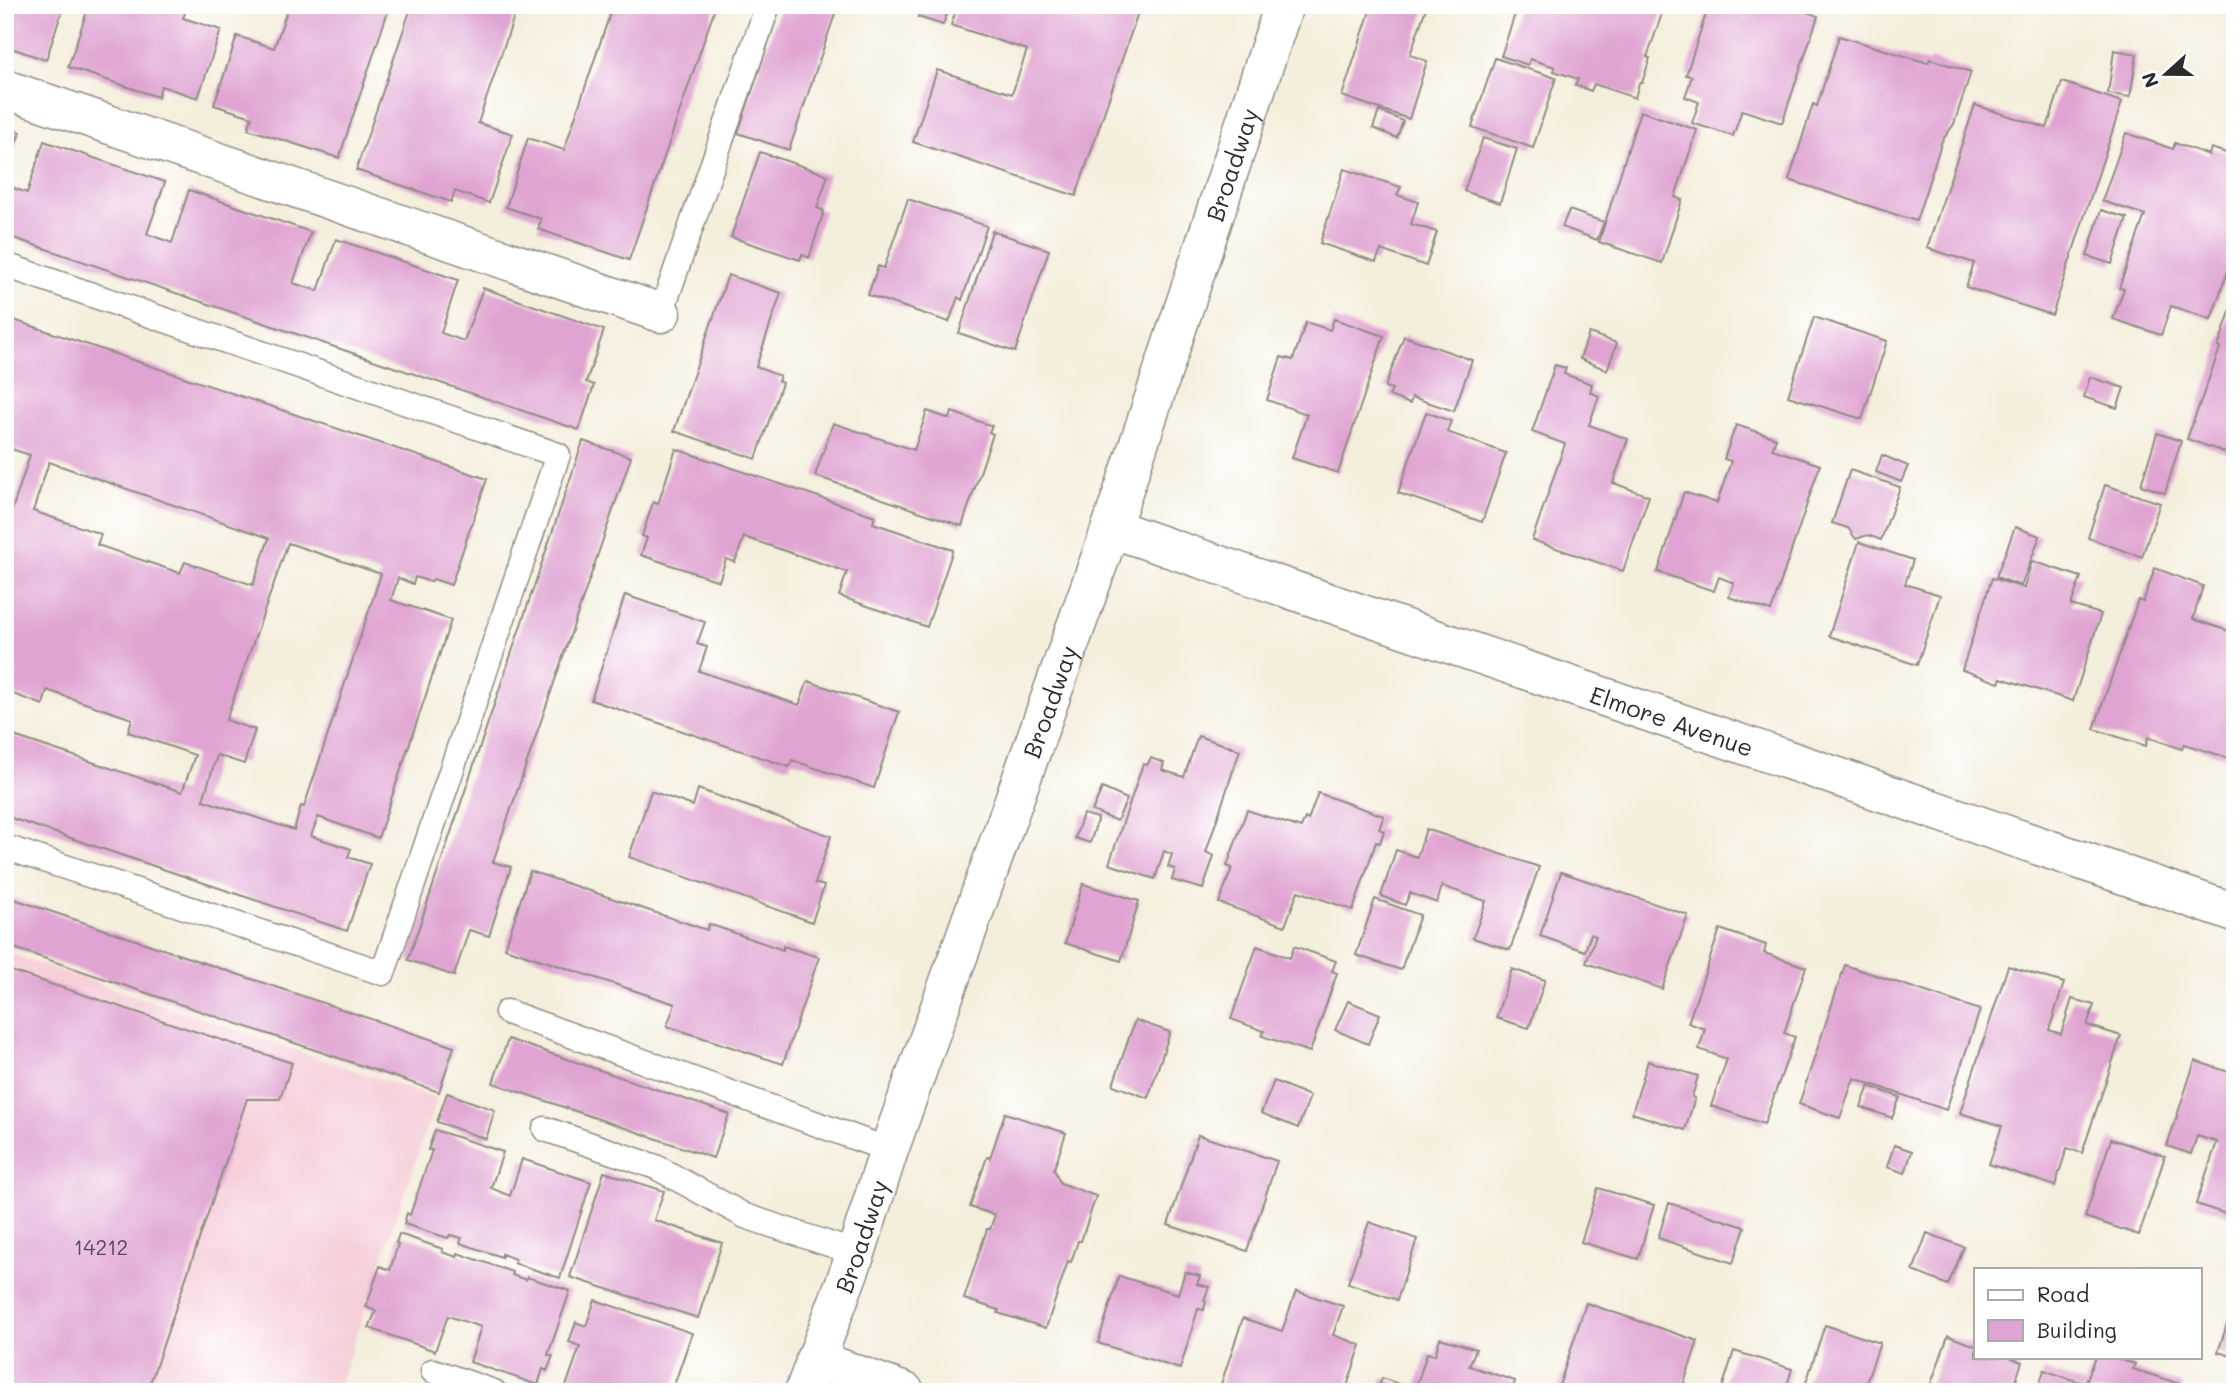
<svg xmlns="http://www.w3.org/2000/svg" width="2240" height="1397" font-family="Mali,sans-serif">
<rect width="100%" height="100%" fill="#fff"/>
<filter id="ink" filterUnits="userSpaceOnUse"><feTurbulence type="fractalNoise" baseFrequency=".0143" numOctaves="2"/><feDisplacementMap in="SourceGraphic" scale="14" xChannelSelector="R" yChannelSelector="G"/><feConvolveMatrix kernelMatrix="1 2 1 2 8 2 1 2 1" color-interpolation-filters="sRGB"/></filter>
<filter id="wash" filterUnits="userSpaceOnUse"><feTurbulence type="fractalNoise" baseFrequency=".00686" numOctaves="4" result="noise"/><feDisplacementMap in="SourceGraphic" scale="28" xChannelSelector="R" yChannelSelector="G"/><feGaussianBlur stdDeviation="1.57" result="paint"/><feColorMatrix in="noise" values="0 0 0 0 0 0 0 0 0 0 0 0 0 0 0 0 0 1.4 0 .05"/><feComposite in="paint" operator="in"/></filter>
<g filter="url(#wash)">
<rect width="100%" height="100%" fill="#f4eedc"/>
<path fill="#f6cfd9" d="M 5,952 L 437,1098 L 337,1392 L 5,1392 Z"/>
<g id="blocks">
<path fill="#e0a4d2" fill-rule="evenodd" d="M 5,5 L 64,5 L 46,60 L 5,46 Z
M 89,5 L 188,5 L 183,18 L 221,30 L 198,98 L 161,86 L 158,97 L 68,67 Z
M 289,5 L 390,5 L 339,158 L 248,129 L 252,117 L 214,105 L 237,36 L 274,48 Z
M 412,5 L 518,5 L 478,123 L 513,134 L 489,203 L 455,191 L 451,202 L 356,170 Z
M 613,5 L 716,5 L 629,260 L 538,229 L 541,219 L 506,207 L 528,138 L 564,150 Z
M 781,5 L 838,5 L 789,150 L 738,133 Z
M 922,5 L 950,5 L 943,25 L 918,17 Z
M 958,5 L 1128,5 L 1139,9 L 1076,196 L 913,142 L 937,70 L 1012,94 L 1027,50 L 951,25 Z
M 1372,5 L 1427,5 L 1410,55 L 1427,61 L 1409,119 L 1342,96 Z
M 1518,5 L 1665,5 L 1647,57 L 1650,58 L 1642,83 L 1639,83 L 1635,98 L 1594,84 L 1591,91 L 1575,85 L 1578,79 L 1554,71 L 1555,67 L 1530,59 L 1528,65 L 1501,56 Z
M 1709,5 L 1746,5 L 1756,8 L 1757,5 L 1787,5 L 1818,16 L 1782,123 L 1742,110 L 1733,136 L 1692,123 L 1699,102 L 1685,97 L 1692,76 L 1686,75 Z
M 1839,36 L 1928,63 L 1930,59 L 1971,72 L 1954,124 L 1942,141 L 1916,221 L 1789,180 L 1813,104 L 1817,106 Z
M 2114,50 L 2137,54 L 2130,97 L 2108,94 Z
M 1495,58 L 1556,78 L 1533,148 L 1472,127 Z
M 2062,82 L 2122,102 L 2052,315 L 1966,287 L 1974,263 L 1927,248 L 1975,105 L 2047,128 Z
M 1379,111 L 1403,121 L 1397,138 L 1373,128 Z
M 1640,111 L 1697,130 L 1675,197 L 1682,200 L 1662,263 L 1599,242 Z
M 5,128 L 20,132 L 6,172 L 5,172 Z
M 2126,133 L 2173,149 L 2175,143 L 2209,155 L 2211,148 L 2235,156 L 2235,251 L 2211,319 L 2171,306 L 2161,335 L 2113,319 L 2124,289 L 2119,288 L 2145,215 L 2102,201 Z
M 1483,138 L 1517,149 L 1500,203 L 1464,191 Z
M 44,141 L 165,182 L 147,234 L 172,243 L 189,190 L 311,232 L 293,283 L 318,291 L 336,239 L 458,280 L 441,333 L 464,341 L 483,288 L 604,330 L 586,382 L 594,385 L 579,430 L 5,235 L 5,185 L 27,193 Z
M 760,152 L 828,175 L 817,208 L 824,211 L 809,258 L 802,254 L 800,260 L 731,237 Z
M 1344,169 L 1401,187 L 1397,195 L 1418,202 L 1411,224 L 1437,232 L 1426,266 L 1381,250 L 1376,262 L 1320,243 Z
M 908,199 L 987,226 L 962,300 L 958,297 L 949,322 L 868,295 L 878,266 L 884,268 Z
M 1569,210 L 1604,222 L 1597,240 L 1562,227 Z
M 2101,210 L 2127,218 L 2112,264 L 2087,256 Z
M 992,231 L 1049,250 L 1015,352 L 959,333 Z
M 728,275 L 781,293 L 756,367 L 780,376 L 778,381 L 782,383 L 756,459 L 674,431 Z
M 2234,300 L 2235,300 L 2235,456 L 2187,439 L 2220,348 L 2218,347 Z
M 5,317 L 487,479 L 451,585 L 433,579 L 431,582 L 415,577 L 413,584 L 398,578 L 391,600 L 451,620 L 378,838 L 318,817 L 311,836 L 351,849 L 348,857 L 370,864 L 347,931 L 5,816 L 5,733 L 182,792 L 195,755 L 128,732 L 132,719 L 47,690 L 43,705 L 5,691 L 5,508 L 12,510 L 30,455 L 5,447 ZM 49,462 L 269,538 L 253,585 L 185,562 L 180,573 L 97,545 L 101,534 L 33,511 ZM 288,543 L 381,574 L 304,807 L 301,806 L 294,830 L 203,800 L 217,755 L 244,764 L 255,730 L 226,720 Z
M 1814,317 L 1887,341 L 1862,419 L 1788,396 Z
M 1334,319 L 1384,336 L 1338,473 L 1292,458 L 1307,414 L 1267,400 L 1281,357 L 1293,360 L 1306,322 L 1330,330 Z
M 1589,333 L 1617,343 L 1607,370 L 1580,359 Z
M 1404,336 L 1472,360 L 1454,411 L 1412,397 L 1410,404 L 1389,396 L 1392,389 L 1385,387 Z
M 1555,365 L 1566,368 L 1564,374 L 1592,384 L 1590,392 L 1599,396 L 1589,425 L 1628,439 L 1613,483 L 1649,496 L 1623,571 L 1532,540 L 1565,444 L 1532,432 Z
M 2090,377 L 2124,388 L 2117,408 L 2084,397 Z
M 927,411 L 950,419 L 952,412 L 992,426 L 989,432 L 993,434 L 962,526 L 815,476 L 833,423 L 914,450 Z
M 1426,412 L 1451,421 L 1447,432 L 1506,453 L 1482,522 L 1398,493 Z
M 1736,425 L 1776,438 L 1772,449 L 1820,465 L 1771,611 L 1729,597 L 1734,583 L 1719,577 L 1714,591 L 1658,572 L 1684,492 L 1717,503 L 1731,461 L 1724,459 Z
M 2157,433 L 2181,441 L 2165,493 L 2141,485 Z
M 583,441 L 631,457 L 493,862 L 511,867 L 489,936 L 469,930 L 454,976 L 408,960 Z
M 676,449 L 875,516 L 873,523 L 953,550 L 927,627 L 839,596 L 847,572 L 744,537 L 735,562 L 726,559 L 719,581 L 641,555 L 647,538 L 642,536 L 653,502 L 658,504 Z
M 1882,455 L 1908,466 L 1901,482 L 1876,472 Z
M 1850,470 L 1900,487 L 1881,540 L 1868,535 L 1856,539 L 1848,528 L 1832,523 Z
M 2105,485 L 2160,503 L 2142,557 L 2088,538 Z
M 2015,527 L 2040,536 L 2021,586 L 1996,577 Z
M 1859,542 L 1913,560 L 1905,584 L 1940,595 L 1917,665 L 1829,636 Z
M 2032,561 L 2081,577 L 2071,605 L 2101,614 L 2073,701 L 2001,678 L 1999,683 L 1962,670 L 1992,578 L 2024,588 Z
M 2155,568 L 2203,586 L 2193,619 L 2235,633 L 2235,751 L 2232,759 L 2184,744 L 2182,749 L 2148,737 L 2146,746 L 2094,729 L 2138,600 L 2143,602 Z
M 625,595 L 705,622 L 697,644 L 707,647 L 699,671 L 799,705 L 808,681 L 899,712 L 874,788 L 792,760 L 789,767 L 591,700 Z
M 1198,736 L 1240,750 L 1206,852 L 1214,856 L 1203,889 L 1172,880 L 1175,869 L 1168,867 L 1172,854 L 1164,851 L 1155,879 L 1109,864 L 1143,764 L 1147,765 L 1151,758 L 1164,763 L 1162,770 L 1184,777 Z
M 1102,788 L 1127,799 L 1117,821 L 1092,811 Z
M 698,789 L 831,836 L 815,883 L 824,886 L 812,922 L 629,857 L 651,791 L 693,806 Z
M 1318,793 L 1384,816 L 1379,829 L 1384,831 L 1380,843 L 1376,842 L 1353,910 L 1298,891 L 1285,926 L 1219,903 L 1232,868 L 1227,866 L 1247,810 L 1301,828 L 1305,818 L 1308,820 Z
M 1083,814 L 1098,818 L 1090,843 L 1075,838 Z
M 1426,829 L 1539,867 L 1510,950 L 1473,938 L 1486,901 L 1442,886 L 1437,903 L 1410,893 L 1405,905 L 1381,896 L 1396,850 L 1417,857 Z
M 530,871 L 707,930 L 709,924 L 783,950 L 783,946 L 819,957 L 783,1064 L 667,1026 L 675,1004 L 505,948 Z
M 1561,872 L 1688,915 L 1662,989 L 1586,963 L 1596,936 L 1591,934 L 1585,951 L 1540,936 Z
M 1083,884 L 1139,901 L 1121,961 L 1065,943 Z
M 5,896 L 454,1047 L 439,1092 L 5,945 Z
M 1375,899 L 1420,915 L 1401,970 L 1356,955 Z
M 1720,929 L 1766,945 L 1764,953 L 1806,967 L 1784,1033 L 1795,1037 L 1764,1124 L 1711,1106 L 1727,1059 L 1699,1049 L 1705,1029 L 1688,1023 Z
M 1257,946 L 1290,958 L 1294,946 L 1336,961 L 1332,971 L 1337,973 L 1310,1052 L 1262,1036 L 1264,1031 L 1231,1019 Z
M 1845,965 L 1980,1010 L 1946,1110 L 1854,1078 L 1840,1118 L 1799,1104 Z
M 2008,966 L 2064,983 L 2049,1030 L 2061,1034 L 2072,999 L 2094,1005 L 2087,1025 L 2121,1036 L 2082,1153 L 2067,1148 L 2055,1186 L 1989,1164 L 2002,1126 L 1960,1113 Z
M 5,969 L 292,1063 L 280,1099 L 247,1099 L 147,1392 L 5,1392 Z
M 1512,969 L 1545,980 L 1529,1028 L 1496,1018 Z
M 1348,1001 L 1380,1014 L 1368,1044 L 1335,1030 Z
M 1135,1020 L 1170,1032 L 1148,1098 L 1113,1085 Z
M 508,1039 L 729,1114 L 713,1158 L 493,1083 Z
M 1648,1061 L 1698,1076 L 1692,1097 L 1695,1098 L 1685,1130 L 1632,1113 Z
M 2195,1061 L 2235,1074 L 2235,1217 L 2196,1204 L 2217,1142 L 2197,1136 L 2191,1154 L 2167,1146 Z
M 1274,1081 L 1310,1096 L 1298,1128 L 1261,1113 Z
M 1869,1086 L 1900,1097 L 1892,1118 L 1861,1107 Z
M 447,1093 L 495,1110 L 486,1139 L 437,1122 Z
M 1005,1113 L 1066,1133 L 1054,1169 L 1060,1183 L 1096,1196 L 1081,1241 L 1078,1241 L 1071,1262 L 1068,1261 L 1046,1328 L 998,1313 L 999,1310 L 964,1299 L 987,1229 L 990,1229 L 995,1215 L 970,1207 L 987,1157 L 990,1158 Z
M 435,1130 L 503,1152 L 491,1188 L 510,1196 L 522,1159 L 591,1182 L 560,1278 L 514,1263 L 515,1259 L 502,1254 L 502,1257 L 460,1243 L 462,1238 L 450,1235 L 448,1238 L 404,1224 L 407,1213 L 410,1215 L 432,1150 L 428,1150 Z
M 1198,1135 L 1277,1161 L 1247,1251 L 1168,1225 Z
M 2111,1139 L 2165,1156 L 2139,1235 L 2085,1217 Z
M 1894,1145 L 1912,1151 L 1905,1173 L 1887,1167 Z
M 604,1172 L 664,1191 L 654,1220 L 722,1243 L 698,1318 L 570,1277 Z
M 1598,1188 L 1654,1205 L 1638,1259 L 1581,1242 Z
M 1669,1203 L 1745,1227 L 1733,1263 L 1658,1238 Z
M 1369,1222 L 1417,1239 L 1397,1300 L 1348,1283 Z
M 1927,1233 L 1964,1247 L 1948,1285 L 1913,1271 Z
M 399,1234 L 443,1249 L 442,1252 L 457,1257 L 458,1253 L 512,1272 L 512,1275 L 526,1280 L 527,1277 L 570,1291 L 548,1355 L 553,1356 L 547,1371 L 543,1369 L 538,1385 L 470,1362 L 481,1327 L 448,1316 L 435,1351 L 369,1328 L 376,1311 L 366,1307 L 380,1266 L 390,1270 L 398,1244 L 396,1243 Z
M 1185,1272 L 1200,1276 L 1197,1284 L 1209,1287 L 1204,1300 L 1206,1301 L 1204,1310 L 1198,1309 L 1180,1369 L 1098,1343 L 1119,1276 L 1178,1294 Z
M 1296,1291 L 1343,1306 L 1333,1335 L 1361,1345 L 1345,1392 L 1245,1392 L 1221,1384 L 1243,1318 L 1282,1331 Z
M 595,1300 L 692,1333 L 673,1388 L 668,1387 L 666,1392 L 564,1392 L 580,1346 L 569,1342 L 576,1322 L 586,1326 Z
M 2235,1300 L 2235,1357 L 2218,1352 Z
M 1586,1303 L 1698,1341 L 1681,1392 L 1557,1392 Z
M 1825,1325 L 1880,1343 L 1863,1392 L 1803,1392 Z
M 1948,1336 L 1976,1346 L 1976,1357 L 2007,1357 L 2022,1362 L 2012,1392 L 1928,1392 Z
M 1440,1338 L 1476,1349 L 1469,1366 L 1515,1381 L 1512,1392 L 1377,1392 L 1382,1378 L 1415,1390 L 1427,1353 L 1435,1355 Z
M 1734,1351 L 1792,1369 L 1785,1392 L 1721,1392 Z
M 2096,1357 L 2112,1357 L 2135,1364 L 2133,1369 L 2183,1385 L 2181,1392 L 2037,1392 L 2044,1370 L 2085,1384 Z"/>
</g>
</g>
<g filter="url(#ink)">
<use href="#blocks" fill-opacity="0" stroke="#908c84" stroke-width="2"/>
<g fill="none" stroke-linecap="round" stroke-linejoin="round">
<defs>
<path id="service" d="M 5,265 L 558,455 L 383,973 L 5,847
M 661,313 L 768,5
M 507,1012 L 889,1150
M 545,1129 L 656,1167 L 745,1216 L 856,1253
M 433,1371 L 494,1392"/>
<g id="minor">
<path d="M 5,89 L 661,313"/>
<path id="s1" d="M 1111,528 L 2235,913"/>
</g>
<g id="tertiary">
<path d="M 815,1359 L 905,1392"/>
<path id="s2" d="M 804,1392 L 856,1253 L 889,1150 L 1111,528 L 1284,5"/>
</g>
</defs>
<use href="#service" stroke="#908c84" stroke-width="27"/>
<use href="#minor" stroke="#908c84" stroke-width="41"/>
<use href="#tertiary" stroke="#908c84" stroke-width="41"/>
<use href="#service" stroke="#fff" stroke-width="24"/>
<use href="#minor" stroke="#fff" stroke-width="38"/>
<use href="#tertiary" stroke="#fff" stroke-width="38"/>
</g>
</g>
<g text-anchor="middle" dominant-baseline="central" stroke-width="5" stroke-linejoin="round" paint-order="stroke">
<g font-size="21" fill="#584955">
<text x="101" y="1246">14212</text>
</g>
<g font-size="24" fill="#2b2b2b" stroke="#fff">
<text stroke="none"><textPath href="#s2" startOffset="1300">Broadway</textPath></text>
<text stroke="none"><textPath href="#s2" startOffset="733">Broadway</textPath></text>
<text stroke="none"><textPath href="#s1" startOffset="593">Elmore Avenue</textPath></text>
<text stroke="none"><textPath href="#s2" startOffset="166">Broadway</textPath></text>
</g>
</g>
<rect width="2240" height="1397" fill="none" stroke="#fff" stroke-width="28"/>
<rect x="1974" y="1268" width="228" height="91" fill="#ffffff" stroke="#aaaaaa" stroke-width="2"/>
<rect x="1988" y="1290" width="35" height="10" fill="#ffffff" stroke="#aaaaaa" stroke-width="2"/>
<text x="2037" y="1302" font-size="21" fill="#2b2b2b">Road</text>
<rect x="1988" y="1320" width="35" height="21" fill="#e0a4d2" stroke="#aaaaaa" stroke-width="2"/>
<text x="2037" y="1338" font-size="21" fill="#2b2b2b">Building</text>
<g transform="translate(2166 74) rotate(249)" stroke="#ffffff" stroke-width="5" paint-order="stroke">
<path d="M0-5L12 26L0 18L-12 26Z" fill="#2b2b2b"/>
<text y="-10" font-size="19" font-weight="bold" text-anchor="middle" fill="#2b2b2b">N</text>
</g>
</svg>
